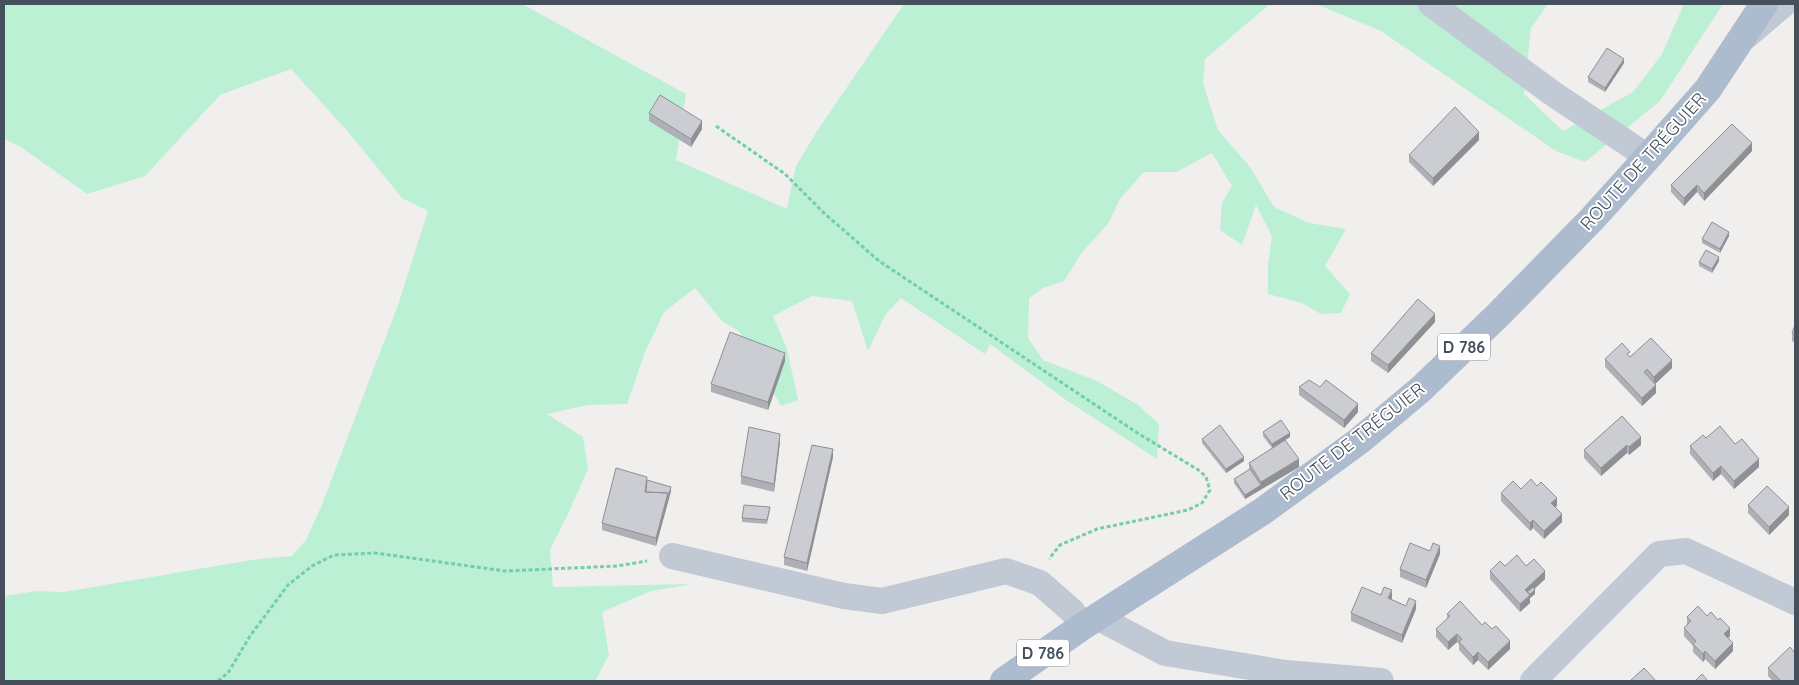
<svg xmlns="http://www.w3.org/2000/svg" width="1799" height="685" font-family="Quicksand,sans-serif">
<rect width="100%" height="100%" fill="#f1eeee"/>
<path fill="#bbf0d4" d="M 4,4 L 522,4 L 686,94 L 676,160 L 787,209 L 796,166 L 817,131 L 904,4 L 1270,4 L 1205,59 L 1203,83 L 1218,130 L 1250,167 L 1274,207 L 1309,223 L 1346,229 L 1325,266 L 1350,294 L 1341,313 L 1321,314 L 1302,303 L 1268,294 L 1268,265 L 1272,236 L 1256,205 L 1242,245 L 1220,230 L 1222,203 L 1232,186 L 1212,153 L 1176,172 L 1144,172 L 1120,199 L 1108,224 L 1082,252 L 1064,281 L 1043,288 L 1029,298 L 1028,338 L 1043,360 L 1097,381 L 1138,405 L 1159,424 L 1157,459 L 1066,400 L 990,344 L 985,354 L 901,298 L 885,315 L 868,351 L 852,301 L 812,296 L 773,316 L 787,349 L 798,400 L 781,406 L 740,332 L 722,321 L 695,288 L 664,312 L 645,352 L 627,404 L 588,405 L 547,414 L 583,437 L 588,469 L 568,514 L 550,550 L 553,587 L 692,584 L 651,591 L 602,612 L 609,655 L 595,681 L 4,681 L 4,596 L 37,591 L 64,592 L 251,560 L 292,556 L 306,540 L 321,507 L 398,305 L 428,211 L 402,198 L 350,134 L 291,69 L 220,95 L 145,176 L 87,194 L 21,147 L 4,139 Z
M 1316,4 L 1548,4 L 1531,28 L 1524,94 L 1563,131 L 1633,92 L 1662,54 L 1684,4 L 1723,4 L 1660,101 L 1585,162 L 1556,151 L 1381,31 Z"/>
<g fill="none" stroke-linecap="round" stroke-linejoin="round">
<path stroke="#73cea9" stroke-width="3" stroke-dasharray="4 2.5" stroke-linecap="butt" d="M 716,126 L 785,174 L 824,213 L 879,261 L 1139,434 L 1200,471 L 1206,477 L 1210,490 L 1202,503 L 1188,510 L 1097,529 L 1060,545 L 1049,559
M 218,681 L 228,673 L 250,636 L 288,585 L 312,566 L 334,555 L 375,553 L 505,571 L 617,566 L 647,561"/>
<path stroke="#c1c9d4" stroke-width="26" d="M 1431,4 L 1552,93 L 1648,157
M 1745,37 L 1784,4
M 672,556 L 844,596 L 882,601 L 1006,571 L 1040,583 L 1072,611 L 1083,626
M 1097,617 L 1165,653 L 1286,673 L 1381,681
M 1533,681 L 1659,554 L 1686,551 L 1795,602"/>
<path stroke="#adbbce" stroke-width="28" d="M 1004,681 L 1083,626 L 1263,511 L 1359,441 L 1421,389 L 1498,315 L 1592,219 L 1648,157 L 1708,89 L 1764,4"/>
</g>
<path fill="#afb0b5" d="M 1624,63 L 1605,92 L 1588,82 L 1588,77 Z
M 649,113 L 702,129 L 691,147 L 649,121 Z
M 1479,140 L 1433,186 L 1409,162 L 1409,155 Z
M 1752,151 L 1704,201 L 1697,192 L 1684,206 L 1671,192 L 1671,185 Z
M 1729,236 L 1720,253 L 1702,243 L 1702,239 Z
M 1719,261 L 1712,273 L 1699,266 L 1699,262 Z
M 1435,322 L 1388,373 L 1371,361 L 1371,353 Z
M 1795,325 L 1795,343 L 1792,341 L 1792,333 Z
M 1630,357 L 1672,368 L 1655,384 L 1656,393 L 1642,406 L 1605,367 L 1605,359 Z
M 785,361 L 768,410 L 711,392 L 711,384 Z
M 1299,387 L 1358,412 L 1344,428 L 1299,395 Z
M 1622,416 L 1641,445 L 1629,455 L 1627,453 L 1601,476 L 1584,458 L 1584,450 Z
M 1263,432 L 1290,437 L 1285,440 L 1299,467 L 1245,499 L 1234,483 L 1234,479 L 1249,470 L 1249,463 L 1272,448 L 1263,436 Z
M 1706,438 L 1735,444 L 1759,467 L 1734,489 L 1721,474 L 1713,481 L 1690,454 L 1690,446 Z
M 1202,439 L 1244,461 L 1226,473 L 1202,443 Z
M 780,442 L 774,492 L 741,484 L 741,476 Z
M 833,457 L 807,571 L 784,565 L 784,557 Z
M 647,480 L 671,491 L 656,546 L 602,530 L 602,523 Z
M 1521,489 L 1557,506 L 1555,507 L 1562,522 L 1544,539 L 1533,528 L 1530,531 L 1501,501 L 1501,493 Z
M 1748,505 L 1789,515 L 1769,535 L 1748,513 Z
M 770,511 L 767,524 L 742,522 L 742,518 Z
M 1430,551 L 1440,554 L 1426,588 L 1400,577 L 1400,569 Z
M 1505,566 L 1545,579 L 1534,589 L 1535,594 L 1530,598 L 1530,603 L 1520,612 L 1490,579 L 1490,571 Z
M 1381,595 L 1392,598 L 1391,599 L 1406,606 L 1416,609 L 1402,643 L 1351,621 L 1351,613 Z
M 1447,614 L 1482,625 L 1510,649 L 1488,670 L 1478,660 L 1473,665 L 1459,650 L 1459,644 L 1457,642 L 1448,650 L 1436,637 L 1436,629 L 1447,619 Z
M 1707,616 L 1730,636 L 1728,638 L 1733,651 L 1715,669 L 1705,659 L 1703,662 L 1693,652 L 1693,646 L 1684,636 L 1684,628 L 1687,624 L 1687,617 Z
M 1768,668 L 1795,681 L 1773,681 L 1768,676 Z"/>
<path fill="#8e9094" d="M 1624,59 L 1624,63 L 1605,92 L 1605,88 Z
M 702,121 L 702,129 L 691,147 L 691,139 Z
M 1479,132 L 1479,140 L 1433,186 L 1433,178 Z
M 1752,143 L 1752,151 L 1704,201 L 1704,193 Z
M 1697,185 L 1697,192 L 1684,206 L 1684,198 Z
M 1729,232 L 1729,236 L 1720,253 L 1720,249 Z
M 1719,257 L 1719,261 L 1712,273 L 1712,269 Z
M 1435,314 L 1435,322 L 1388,373 L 1388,365 Z
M 785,353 L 785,361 L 768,410 L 768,402 Z
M 1672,360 L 1672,368 L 1654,385 L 1654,377 Z
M 1656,385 L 1656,393 L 1642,406 L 1642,398 Z
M 1358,404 L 1358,412 L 1344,428 L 1344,420 Z
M 1290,433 L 1290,437 L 1272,448 L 1272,444 Z
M 780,434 L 780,442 L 774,492 L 774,484 Z
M 1641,437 L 1641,445 L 1629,455 L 1629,447 Z
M 1627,445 L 1627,453 L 1601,476 L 1601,468 Z
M 833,449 L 833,457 L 807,571 L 807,563 Z
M 1244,457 L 1244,461 L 1226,473 L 1226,469 Z
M 1299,459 L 1299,467 L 1245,499 L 1245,495 L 1261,485 L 1261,482 Z
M 1759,459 L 1759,467 L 1734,489 L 1734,481 Z
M 1721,466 L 1721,474 L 1713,481 L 1713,473 Z
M 671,487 L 671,491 L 656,546 L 656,538 L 668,493 Z
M 1557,498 L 1557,506 L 1551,511 L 1551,503 Z
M 1789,507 L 1789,515 L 1769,535 L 1769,527 Z
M 1562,514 L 1562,522 L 1544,539 L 1544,531 Z
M 1533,520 L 1533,528 L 1530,531 L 1530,523 Z
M 1440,546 L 1440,554 L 1426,588 L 1426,580 Z
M 1545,571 L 1545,579 L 1527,596 L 1525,590 Z
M 1392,590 L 1392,598 L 1388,606 L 1388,598 Z
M 1535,590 L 1535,594 L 1530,598 L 1530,603 L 1520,612 L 1520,604 Z
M 1416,601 L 1416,609 L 1402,643 L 1402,635 Z
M 1730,628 L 1730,636 L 1724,642 L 1724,634 Z
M 1457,634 L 1457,642 L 1448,650 L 1448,642 Z
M 1510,641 L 1510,649 L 1488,670 L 1488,662 Z
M 1733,643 L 1733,651 L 1715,669 L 1715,661 Z
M 1705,651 L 1705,659 L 1703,662 L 1703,654 Z
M 1478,652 L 1478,660 L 1473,665 L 1473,657 Z"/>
<path fill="#cbcdd3" stroke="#8e9094" d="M 1607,48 L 1624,59 L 1605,88 L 1588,77 Z
M 660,95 L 702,121 L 691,139 L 649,113 Z
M 1455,107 L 1479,132 L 1433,178 L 1409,155 Z
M 1732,124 L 1752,143 L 1704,193 L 1697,185 L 1684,198 L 1671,185 Z
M 1712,222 L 1729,232 L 1720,249 L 1702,239 Z
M 1706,250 L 1719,257 L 1712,269 L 1699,262 Z
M 1418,299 L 1435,314 L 1388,365 L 1371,353 Z
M 1795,325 L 1795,335 L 1792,333 Z
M 730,332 L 785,353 L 768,402 L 711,384 Z
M 1651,338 L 1672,360 L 1654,377 L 1647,369 L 1644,372 L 1656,385 L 1642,398 L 1605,359 L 1622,343 L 1630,352 L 1627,354 L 1630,357 Z
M 1309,380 L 1320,387 L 1326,380 L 1358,404 L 1344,420 L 1299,387 Z
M 1622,416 L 1641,437 L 1629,447 L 1627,445 L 1601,468 L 1584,450 Z
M 1281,420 L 1290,433 L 1272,444 L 1263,432 Z
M 1220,425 L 1244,457 L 1226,469 L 1202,439 Z
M 1720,426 L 1735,444 L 1742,439 L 1759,459 L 1734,481 L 1721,466 L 1713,473 L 1690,446 L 1703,435 L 1706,438 Z
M 749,427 L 780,434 L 774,484 L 741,476 Z
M 1285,440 L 1299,459 L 1261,482 L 1249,463 Z
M 812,445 L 833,449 L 807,563 L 784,557 Z
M 616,468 L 647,477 L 645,492 L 668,493 L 656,538 L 602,523 Z
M 1250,469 L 1261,485 L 1245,495 L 1234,479 Z
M 1531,479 L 1537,486 L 1541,482 L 1557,498 L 1551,503 L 1562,514 L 1544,531 L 1533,520 L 1530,523 L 1501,493 L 1513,481 L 1521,489 Z
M 647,480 L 671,487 L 668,497 L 668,493 L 646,492 Z
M 1767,486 L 1789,507 L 1769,527 L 1748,505 Z
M 744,505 L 770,507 L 767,520 L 742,518 Z
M 1410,543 L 1430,551 L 1433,543 L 1440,546 L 1426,580 L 1400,569 Z
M 1517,555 L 1526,566 L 1534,559 L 1545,571 L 1525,590 L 1530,595 L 1520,604 L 1490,571 L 1500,561 L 1505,566 Z
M 1362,587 L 1381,595 L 1384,587 L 1392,590 L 1388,598 L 1406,606 L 1409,598 L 1416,601 L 1402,635 L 1351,613 Z
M 1533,587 L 1535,590 L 1530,594 L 1527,592 Z
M 1460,601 L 1482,625 L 1485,622 L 1492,629 L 1496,626 L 1510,641 L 1488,662 L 1478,652 L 1473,657 L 1459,642 L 1462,639 L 1457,634 L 1448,642 L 1436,629 L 1450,616 L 1447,614 Z
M 1698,606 L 1707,616 L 1711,612 L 1718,620 L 1720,618 L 1730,628 L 1724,634 L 1733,643 L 1715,661 L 1705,651 L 1703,654 L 1693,644 L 1696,641 L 1684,628 L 1691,621 L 1687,617 Z
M 1790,647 L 1795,653 L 1795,681 L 1781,681 L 1768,668 Z
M 1644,668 L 1656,681 L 1630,681 Z
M 1702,674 L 1708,681 L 1695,681 Z"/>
<g text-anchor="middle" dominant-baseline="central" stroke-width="4" stroke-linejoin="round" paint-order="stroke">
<g fill="#fff" stroke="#7e848d" stroke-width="1">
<rect x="1438" y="333.5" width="52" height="27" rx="4"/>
<rect x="1017" y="639.5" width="52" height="27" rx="4"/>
</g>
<g font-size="16" font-weight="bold" fill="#46505c">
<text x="1464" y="347">D 786</text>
<text x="1043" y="653">D 786</text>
</g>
<g font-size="18" fill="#46505c" stroke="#fff">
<text transform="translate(1643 161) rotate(-48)">ROUTE DE TRÉGUIER</text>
<text transform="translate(1352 441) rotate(-38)">ROUTE DE TRÉGUIER</text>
</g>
</g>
<rect width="1799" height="685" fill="none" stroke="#46505c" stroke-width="10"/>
</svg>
